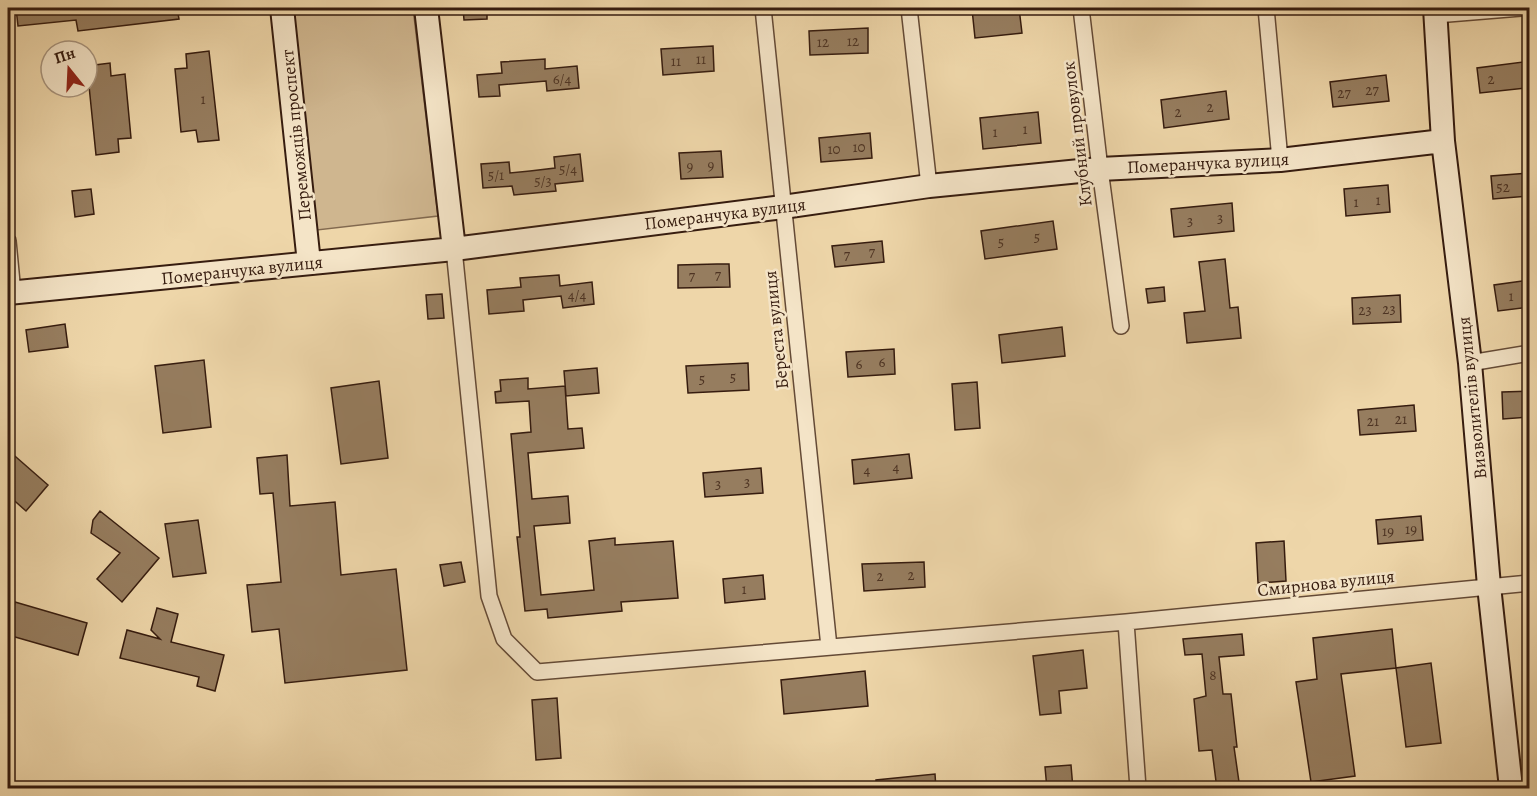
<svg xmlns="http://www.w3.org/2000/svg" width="1537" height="796" font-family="Alegreya,serif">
<rect width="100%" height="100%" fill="#eed6a9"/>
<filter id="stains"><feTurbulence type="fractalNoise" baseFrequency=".00333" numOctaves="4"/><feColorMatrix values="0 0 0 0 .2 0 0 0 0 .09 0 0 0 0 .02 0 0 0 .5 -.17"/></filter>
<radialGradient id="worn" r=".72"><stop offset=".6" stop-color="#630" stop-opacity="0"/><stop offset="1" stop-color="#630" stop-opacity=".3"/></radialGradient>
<path fill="#cfb68f" stroke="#82694f" stroke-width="1.5" d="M 290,8 L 413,8 L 438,216 L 317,230 Z"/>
<path fill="#967d5f" stroke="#361c0f" stroke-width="1.5" d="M 16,8 L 177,8 L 179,19 L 78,31 L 76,20 L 18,26 Z
M 463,8 L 487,8 L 487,19 L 464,20 Z
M 985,8 L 1019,8 L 1022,33 L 975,38 L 972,9 Z
M 868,28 L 868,53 L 810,55 L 809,31 Z
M 713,46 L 714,71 L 663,75 L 661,49 Z
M 209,51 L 219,140 L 198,142 L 196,130 L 181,132 L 175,69 L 187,68 L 186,54 Z
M 545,59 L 545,69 L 577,66 L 579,88 L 547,91 L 546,81 L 499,85 L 500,96 L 479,97 L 477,75 L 502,73 L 501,62 Z
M 1523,62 L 1526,88 L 1480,93 L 1477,68 Z
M 110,63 L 111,76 L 125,74 L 131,138 L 118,139 L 119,152 L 96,155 L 87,66 Z
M 1386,75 L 1389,101 L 1333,107 L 1330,82 Z
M 1226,91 L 1229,119 L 1164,128 L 1161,100 Z
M 1038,112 L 1041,143 L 983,149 L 980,118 Z
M 870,133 L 872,158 L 821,162 L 819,138 Z
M 721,151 L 723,177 L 681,179 L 679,153 Z
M 580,154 L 583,181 L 555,184 L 556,191 L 514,195 L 512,186 L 483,188 L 481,164 L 509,162 L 510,173 L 530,171 L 555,168 L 554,157 Z
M 1530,173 L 1530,196 L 1493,199 L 1491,176 Z
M 1388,185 L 1390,212 L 1346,216 L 1344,189 Z
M 91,189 L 94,214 L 75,217 L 72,191 Z
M 1232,203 L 1234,231 L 1174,237 L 1171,209 Z
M 1053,221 L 1057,249 L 985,259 L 981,231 Z
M 882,241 L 884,262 L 835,267 L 832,246 Z
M 1225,259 L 1230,308 L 1238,307 L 1241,338 L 1187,343 L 1184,313 L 1205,311 L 1199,262 Z
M 717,264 L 729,264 L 730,287 L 678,288 L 678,265 Z
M 559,275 L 560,286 L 592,282 L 594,304 L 563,308 L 561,296 L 523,300 L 524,311 L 489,314 L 487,290 L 521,287 L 520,278 Z
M 1530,280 L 1530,307 L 1498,311 L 1494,285 Z
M 1164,287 L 1165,301 L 1148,303 L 1146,289 Z
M 442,294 L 444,318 L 428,319 L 426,295 Z
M 1400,295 L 1401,322 L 1353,324 L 1352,298 Z
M 65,324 L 68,347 L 29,352 L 26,330 Z
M 1062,327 L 1065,356 L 1002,363 L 999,335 Z
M 894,349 L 895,374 L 848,377 L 846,352 Z
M 204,360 L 211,427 L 163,433 L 155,366 Z
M 748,363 L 749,390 L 688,393 L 686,366 Z
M 597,368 L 599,393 L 566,396 L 564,371 Z
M 528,378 L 528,389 L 565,386 L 568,429 L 582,428 L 584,448 L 528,453 L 532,499 L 568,496 L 570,523 L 534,526 L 541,595 L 594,590 L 589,541 L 615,538 L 615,545 L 673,541 L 678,598 L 621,602 L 622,611 L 548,618 L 547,609 L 525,611 L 517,537 L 520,537 L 511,434 L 531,432 L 529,401 L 496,403 L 495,392 L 501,391 L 500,380 Z
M 379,381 L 388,458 L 341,464 L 331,388 Z
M 977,382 L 980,428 L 955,430 L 952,384 Z
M 1530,391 L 1530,417 L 1503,419 L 1502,392 Z
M 1414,405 L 1416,431 L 1360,435 L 1358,410 Z
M 8,450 L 48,485 L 26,511 L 8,495 Z
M 909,454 L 912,478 L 854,484 L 852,460 Z
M 287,455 L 290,506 L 335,502 L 341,575 L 396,569 L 407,670 L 285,683 L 279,629 L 252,632 L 247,585 L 281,582 L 273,493 L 260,494 L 257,458 Z
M 761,468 L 763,493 L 705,497 L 703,473 Z
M 100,511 L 159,558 L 122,602 L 97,579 L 120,553 L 91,533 L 93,520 Z
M 1421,516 L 1423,540 L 1378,544 L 1376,520 Z
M 198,520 L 206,573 L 173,577 L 165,524 Z
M 1284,541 L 1286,581 L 1258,583 L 1256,543 Z
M 461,562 L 465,582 L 444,586 L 440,565 Z
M 924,562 L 925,587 L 864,591 L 862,564 Z
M 763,575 L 765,599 L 725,603 L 723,579 Z
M 15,602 L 87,623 L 78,655 L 8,635 Z
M 157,608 L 178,614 L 171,642 L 224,655 L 215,691 L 197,686 L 199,677 L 120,658 L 127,630 L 160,639 L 151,630 Z
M 1392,629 L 1396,668 L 1341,674 L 1355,776 L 1311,782 L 1296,682 L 1317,679 L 1313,638 Z
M 1242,634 L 1244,655 L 1219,657 L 1223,694 L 1231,694 L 1237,747 L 1234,747 L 1240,789 L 1217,789 L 1212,750 L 1199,751 L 1194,699 L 1206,696 L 1202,654 L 1185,655 L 1183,639 Z
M 1083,650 L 1087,688 L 1059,691 L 1061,713 L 1040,715 L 1033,656 Z
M 1431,663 L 1441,743 L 1406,747 L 1396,668 Z
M 865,671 L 868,706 L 784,714 L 781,680 Z
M 557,698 L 561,758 L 536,760 L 532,700 Z
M 1071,765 L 1073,789 L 1047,789 L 1045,767 Z
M 935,774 L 936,789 L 876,789 L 876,780 Z"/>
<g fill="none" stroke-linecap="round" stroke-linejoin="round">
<defs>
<path id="street" d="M 763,8 L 829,647
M 909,8 L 929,186
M 1081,8 L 1100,169 L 1121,326
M 1266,8 L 1280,160
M 1436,15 L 1521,8
M 8,241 L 13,293
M 454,249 L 489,596 L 504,639 L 537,672 L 1126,622 L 1530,583
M 1470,363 L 1530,353
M 1126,622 L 1138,788"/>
<path id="secondary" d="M 282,8 L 309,263
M 426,8 L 454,249
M 1435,8 L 1443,141 L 1470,363 L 1489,586 L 1511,788
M 8,293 L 454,249 L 783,207 L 929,186 L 1100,169 L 1280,160 L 1443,141"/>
</defs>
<use href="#street" stroke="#644a36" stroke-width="18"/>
<use href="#secondary" stroke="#361c0f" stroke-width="26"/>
<use href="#street" stroke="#f4e4c7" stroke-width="15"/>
<use href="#secondary" stroke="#f4e4c7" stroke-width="22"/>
</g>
<g text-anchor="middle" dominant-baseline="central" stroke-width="5" stroke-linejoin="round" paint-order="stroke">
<g font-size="15" fill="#4e3423">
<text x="853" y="41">12</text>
<text x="823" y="42">12</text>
<text x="701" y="59">11</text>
<text x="676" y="61">11</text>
<text x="562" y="79">6/4</text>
<text x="1491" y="79">2</text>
<text x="1372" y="90">27</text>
<text x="1344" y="93">27</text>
<text x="203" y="99">1</text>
<text x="1210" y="107">2</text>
<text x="1178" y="112">2</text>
<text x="1025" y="129">1</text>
<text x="995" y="132">1</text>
<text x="859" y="147">10</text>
<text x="834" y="149">10</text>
<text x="711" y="165">9</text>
<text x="690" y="166">9</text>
<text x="568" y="169">5/4</text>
<text x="496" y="175">5/1</text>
<text x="543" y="181">5/3</text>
<text x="1503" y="187">52</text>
<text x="1378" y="200">1</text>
<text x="1356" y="202">1</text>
<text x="1220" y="218">3</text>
<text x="1190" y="221">3</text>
<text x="1037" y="237">5</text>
<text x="1001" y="242">5</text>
<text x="872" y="252">7</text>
<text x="847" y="255">7</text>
<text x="718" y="275">7</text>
<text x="692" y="276">7</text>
<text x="577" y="295">4/4</text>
<text x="1511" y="296">1</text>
<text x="1389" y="309">23</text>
<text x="1365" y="310">23</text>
<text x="882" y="362">6</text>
<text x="859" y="364">6</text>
<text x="733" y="377">5</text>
<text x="702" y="379">5</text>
<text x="1401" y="419">21</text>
<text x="1373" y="421">21</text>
<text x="896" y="467">4</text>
<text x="867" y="470">4</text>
<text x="747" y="482">3</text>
<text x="718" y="484">3</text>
<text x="1411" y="529">19</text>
<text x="1388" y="531">19</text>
<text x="911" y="575">2</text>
<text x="880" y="576">2</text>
<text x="744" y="589">1</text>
<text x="1213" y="675">8</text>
</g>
<g font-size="18" fill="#361c0f" stroke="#f4e4c7">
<text transform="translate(1077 134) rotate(-97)">Клубний провулок</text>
<text transform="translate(296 135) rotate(-96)">Переможців проспект</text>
<text transform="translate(1208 163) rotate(-3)">Померанчука вулиця</text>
<text transform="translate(725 214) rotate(-7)">Померанчука вулиця</text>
<text transform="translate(242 270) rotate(-6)">Померанчука вулиця</text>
<text transform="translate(776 330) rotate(-96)">Береста вулиця</text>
<text transform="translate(1472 398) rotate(-96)">Визволителів вулиця</text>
<text transform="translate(1326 583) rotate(-6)">Смирнова вулиця</text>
</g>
</g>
<rect width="1537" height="796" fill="none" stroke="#eed6a9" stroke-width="30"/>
<rect x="9" y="9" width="1519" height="778" fill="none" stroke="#361c0f" stroke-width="3"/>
<rect x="15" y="15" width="1507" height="766" fill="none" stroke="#361c0f" stroke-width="1.5"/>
<g transform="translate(69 69) rotate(342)"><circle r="28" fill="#f4e4c7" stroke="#a8947d" stroke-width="1.5"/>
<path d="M0-4.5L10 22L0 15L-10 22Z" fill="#8f2418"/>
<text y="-9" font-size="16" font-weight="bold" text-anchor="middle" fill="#361c0f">Пн</text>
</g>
<rect width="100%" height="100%" filter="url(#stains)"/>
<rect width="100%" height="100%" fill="url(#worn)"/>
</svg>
